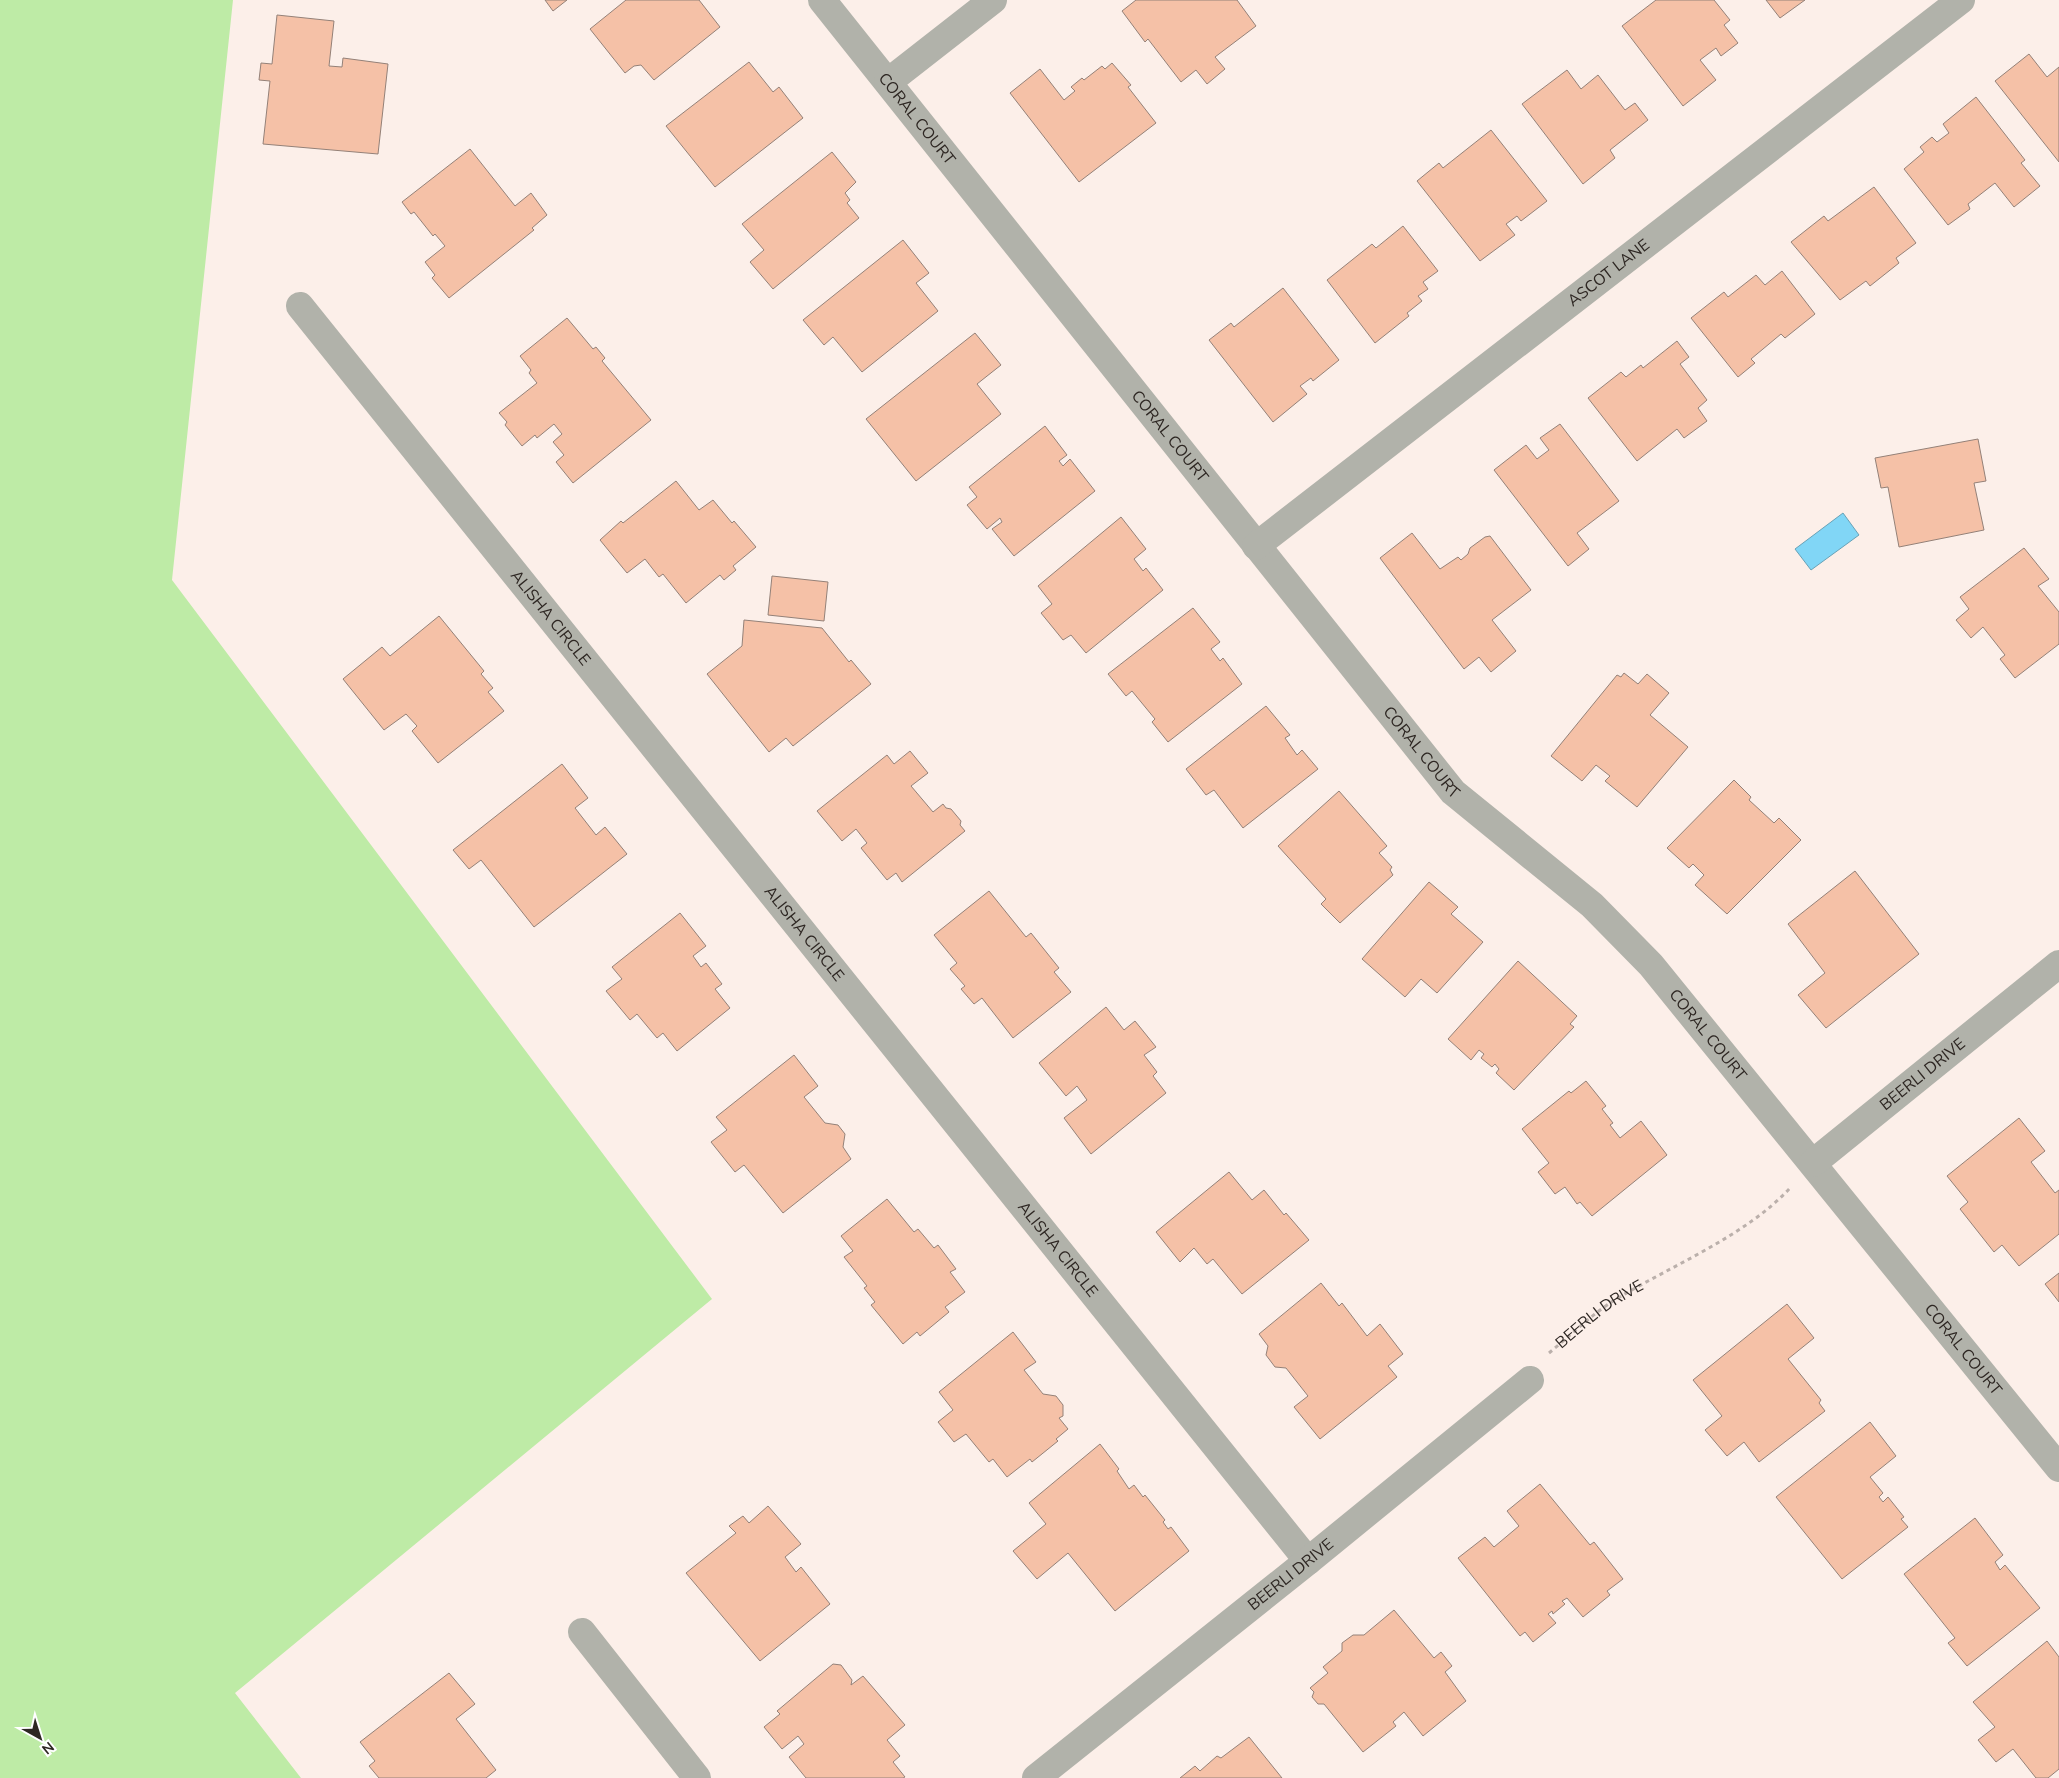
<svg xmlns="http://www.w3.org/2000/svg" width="2059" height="1778" font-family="'Nunito Sans',sans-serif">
<rect width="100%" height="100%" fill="#fcefe9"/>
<path fill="#beeba6" d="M 0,0 L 233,0 L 172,580 L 712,1299 L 235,1693 L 301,1778 L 0,1778 Z"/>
<path fill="#81d6f6" stroke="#68a2b7" d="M 1843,513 L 1859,535 L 1811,570 L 1795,549 Z"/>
<path fill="#f5c1a7" stroke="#948178" d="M 545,0 L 567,0 L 553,11 Z
M 626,0 L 699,0 L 720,27 L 654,80 L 641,65 L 634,66 L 625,73 L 590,29 Z
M 1136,0 L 1237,0 L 1256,26 L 1215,57 L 1225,69 L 1207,84 L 1196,70 L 1181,82 L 1148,39 L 1145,42 L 1122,11 Z
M 1656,0 L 1714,0 L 1730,20 L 1724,25 L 1738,43 L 1721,56 L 1716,48 L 1700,60 L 1716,80 L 1683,106 L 1622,26 Z
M 1766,0 L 1805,0 L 1780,18 Z
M 277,15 L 334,21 L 329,66 L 342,67 L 343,58 L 388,64 L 378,154 L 263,144 L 270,81 L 259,80 L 261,63 L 272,64 Z
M 2029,54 L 2047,77 L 2059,67 L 2059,162 L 1995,81 Z
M 749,62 L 773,92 L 779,87 L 803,118 L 715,187 L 666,126 Z
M 1112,63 L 1131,85 L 1128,87 L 1156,123 L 1079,182 L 1010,93 L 1040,69 L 1064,100 L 1075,91 L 1071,87 L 1082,78 L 1084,80 L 1102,66 L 1105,69 Z
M 1567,70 L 1581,89 L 1598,75 L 1625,110 L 1635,103 L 1648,120 L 1610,150 L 1615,158 L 1583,184 L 1522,104 Z
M 1976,97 L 2025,160 L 2021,163 L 2040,186 L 2014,207 L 1995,183 L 1968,204 L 1970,209 L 1948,225 L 1904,169 L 1924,152 L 1920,147 L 1932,137 L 1937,142 L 1949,133 L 1943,124 Z
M 1491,130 L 1547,201 L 1521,221 L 1517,216 L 1506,224 L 1515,235 L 1480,261 L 1417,181 L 1439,163 L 1443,168 Z
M 470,149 L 515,206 L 531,193 L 547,215 L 532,228 L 534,230 L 449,298 L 432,278 L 435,275 L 425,262 L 445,246 L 435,234 L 433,236 L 414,212 L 411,214 L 402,202 Z
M 832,152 L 856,182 L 845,193 L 850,200 L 847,203 L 859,218 L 773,289 L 750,262 L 764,250 L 742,224 Z
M 1874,187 L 1916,243 L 1896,258 L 1899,263 L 1870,286 L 1866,281 L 1840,300 L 1791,242 L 1824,216 L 1828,221 Z
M 1403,226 L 1438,271 L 1423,282 L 1428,289 L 1418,296 L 1422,301 L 1407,313 L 1409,316 L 1375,343 L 1327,280 L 1372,244 L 1376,248 Z
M 903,240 L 929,273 L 916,283 L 938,311 L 862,372 L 833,337 L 824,345 L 803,320 Z
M 1782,271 L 1815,314 L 1785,338 L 1781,334 L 1751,359 L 1755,363 L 1738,377 L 1691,318 L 1724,292 L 1728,297 L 1756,275 L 1765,285 Z
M 1283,288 L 1339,360 L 1313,381 L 1311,378 L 1300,386 L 1307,394 L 1273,422 L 1209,340 L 1231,323 L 1234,327 Z
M 567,318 L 593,349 L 596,347 L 605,358 L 602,361 L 651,420 L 573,483 L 556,462 L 564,455 L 553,442 L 562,434 L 554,424 L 537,438 L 535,435 L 522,446 L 505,425 L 507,422 L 499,413 L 537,383 L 529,373 L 531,370 L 520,356 Z
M 975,333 L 1001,365 L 977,384 L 1001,414 L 916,481 L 866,419 Z
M 1677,341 L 1689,357 L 1680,364 L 1707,400 L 1698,408 L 1707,421 L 1684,438 L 1677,429 L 1637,461 L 1588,398 L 1621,372 L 1626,377 L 1641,365 L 1643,368 Z
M 1560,424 L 1619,501 L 1577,533 L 1589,549 L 1568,566 L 1494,470 L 1526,445 L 1537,459 L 1549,450 L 1540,438 Z
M 1045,426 L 1067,455 L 1059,461 L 1063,466 L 1070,459 L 1095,491 L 1014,556 L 992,529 L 1002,522 L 1000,518 L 987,529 L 967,505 L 977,497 L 969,487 Z
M 1978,439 L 1986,481 L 1974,483 L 1984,530 L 1899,547 L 1888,487 L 1881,488 L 1875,458 Z
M 676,481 L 699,510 L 713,500 L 732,523 L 734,521 L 756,547 L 733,566 L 736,570 L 724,580 L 720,575 L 686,603 L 663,574 L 659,577 L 645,559 L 627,573 L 600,540 L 621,521 L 623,523 Z
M 1121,517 L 1146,549 L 1134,559 L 1143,571 L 1146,568 L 1163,590 L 1086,653 L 1071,635 L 1063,640 L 1041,613 L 1052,604 L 1038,586 Z
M 1412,533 L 1440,569 L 1458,557 L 1461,560 L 1468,554 L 1470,548 L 1485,537 L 1490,536 L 1531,590 L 1492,620 L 1516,651 L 1491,672 L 1479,657 L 1464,669 L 1380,558 Z
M 2024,548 L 2049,579 L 2038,586 L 2059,612 L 2059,644 L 2015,678 L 2000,659 L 2005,655 L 1983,627 L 1971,638 L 1956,620 L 1969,609 L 1960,597 Z
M 772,576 L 828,582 L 824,621 L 768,615 Z
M 1193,608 L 1220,642 L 1211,649 L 1220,661 L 1223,658 L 1242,684 L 1168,742 L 1152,722 L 1155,719 L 1132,691 L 1126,696 L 1108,674 Z
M 439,616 L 484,671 L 481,674 L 493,688 L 488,692 L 504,711 L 438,763 L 412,731 L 417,726 L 406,714 L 384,730 L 343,679 L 382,647 L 390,656 Z
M 744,620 L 822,628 L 849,662 L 851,660 L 871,684 L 793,746 L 786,738 L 769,752 L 707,674 L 742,646 Z
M 1624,673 L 1638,684 L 1647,674 L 1669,693 L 1650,715 L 1688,747 L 1637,807 L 1605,781 L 1610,776 L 1596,765 L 1582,781 L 1551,756 L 1617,675 L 1621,677 Z
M 1266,706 L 1290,735 L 1285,738 L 1297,755 L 1302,750 L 1318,769 L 1243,828 L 1214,790 L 1206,795 L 1186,769 Z
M 910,751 L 928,773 L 911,786 L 933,812 L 943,804 L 946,808 L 951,809 L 961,821 L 960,825 L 965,831 L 902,882 L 896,873 L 887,880 L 861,848 L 867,843 L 856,829 L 842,841 L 817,811 L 887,755 L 894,764 Z
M 562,764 L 588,798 L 575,808 L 596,835 L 605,827 L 627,854 L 534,927 L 481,860 L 469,869 L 453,850 Z
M 1734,780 L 1751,797 L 1749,800 L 1774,823 L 1779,818 L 1801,840 L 1727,914 L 1695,885 L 1704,875 L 1693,864 L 1689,868 L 1667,848 Z
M 1339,791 L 1387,846 L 1379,853 L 1392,867 L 1390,870 L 1393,875 L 1340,923 L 1321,904 L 1326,899 L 1278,846 Z
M 1855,871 L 1919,954 L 1826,1028 L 1798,995 L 1825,973 L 1788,924 Z
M 1429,882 L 1458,907 L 1451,914 L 1483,942 L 1437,993 L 1421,979 L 1405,997 L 1362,959 Z
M 989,891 L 1026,937 L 1031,933 L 1059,968 L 1054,972 L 1071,992 L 1013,1038 L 982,998 L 974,1004 L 961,989 L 965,986 L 950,969 L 957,963 L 934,935 Z
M 680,913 L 706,946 L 693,956 L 701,967 L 706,963 L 722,984 L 715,989 L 730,1008 L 677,1051 L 663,1033 L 657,1038 L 637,1014 L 630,1020 L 606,991 L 622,979 L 612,967 Z
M 1518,961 L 1577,1016 L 1570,1024 L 1574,1027 L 1514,1090 L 1496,1073 L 1499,1069 L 1495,1064 L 1492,1067 L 1481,1058 L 1484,1054 L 1479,1050 L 1471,1060 L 1448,1039 Z
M 1106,1007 L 1124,1030 L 1135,1021 L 1156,1047 L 1144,1055 L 1157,1072 L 1153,1076 L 1166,1093 L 1091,1154 L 1064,1118 L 1087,1100 L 1077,1086 L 1066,1096 L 1039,1063 Z
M 794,1055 L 818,1086 L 804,1097 L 825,1123 L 838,1125 L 845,1134 L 843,1147 L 851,1159 L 783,1213 L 744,1165 L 735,1172 L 711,1142 L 727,1130 L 716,1117 Z
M 1586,1081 L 1606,1106 L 1602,1109 L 1613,1123 L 1610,1125 L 1620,1138 L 1641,1121 L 1667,1155 L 1592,1216 L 1580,1202 L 1577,1204 L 1565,1187 L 1555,1194 L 1538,1172 L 1549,1163 L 1522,1129 L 1569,1091 L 1571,1093 Z
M 2019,1118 L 2045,1151 L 2031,1162 L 2055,1193 L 2059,1190 L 2059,1234 L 2019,1266 L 2002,1245 L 1994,1252 L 1960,1209 L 1968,1202 L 1947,1176 Z
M 1229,1172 L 1252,1200 L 1264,1190 L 1284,1215 L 1286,1213 L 1309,1240 L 1242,1294 L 1213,1259 L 1207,1264 L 1194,1248 L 1180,1262 L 1156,1232 Z
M 887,1199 L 914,1232 L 918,1229 L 934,1248 L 938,1245 L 956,1269 L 950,1272 L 965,1292 L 945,1307 L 949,1312 L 920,1336 L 917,1332 L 903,1344 L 871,1305 L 875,1302 L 864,1288 L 867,1286 L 844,1257 L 853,1251 L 841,1236 Z
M 2059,1273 L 2059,1302 L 2045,1284 Z
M 1321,1283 L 1339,1306 L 1342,1303 L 1367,1336 L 1380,1324 L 1403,1354 L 1388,1366 L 1397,1377 L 1320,1439 L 1294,1407 L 1308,1396 L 1286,1368 L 1275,1367 L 1266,1355 L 1268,1346 L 1259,1334 Z
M 1787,1304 L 1814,1338 L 1788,1359 L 1821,1400 L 1819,1403 L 1825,1411 L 1759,1462 L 1744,1442 L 1727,1456 L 1705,1430 L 1722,1416 L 1693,1380 Z
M 1013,1332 L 1036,1362 L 1024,1370 L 1043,1394 L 1056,1396 L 1063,1405 L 1063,1416 L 1059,1418 L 1068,1429 L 1056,1439 L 1058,1441 L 1032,1462 L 1030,1459 L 1007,1477 L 993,1459 L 989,1462 L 966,1434 L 954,1442 L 938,1422 L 953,1410 L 939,1392 Z
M 1870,1422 L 1896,1456 L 1870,1477 L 1883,1493 L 1879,1497 L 1883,1502 L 1888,1497 L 1904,1517 L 1901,1519 L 1908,1527 L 1842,1579 L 1776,1497 Z
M 1100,1444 L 1119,1469 L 1117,1471 L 1129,1489 L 1134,1485 L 1143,1497 L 1145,1495 L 1165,1520 L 1163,1522 L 1168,1529 L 1171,1527 L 1189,1551 L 1115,1611 L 1068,1553 L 1037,1579 L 1013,1551 L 1046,1524 L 1029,1503 Z
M 1540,1484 L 1590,1545 L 1594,1542 L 1623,1579 L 1607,1591 L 1610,1595 L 1583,1617 L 1567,1598 L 1562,1601 L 1565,1604 L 1553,1614 L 1552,1611 L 1548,1614 L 1556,1623 L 1533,1642 L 1525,1632 L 1520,1636 L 1458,1558 L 1485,1537 L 1494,1547 L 1519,1526 L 1507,1511 Z
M 768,1506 L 801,1544 L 785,1557 L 796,1572 L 801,1567 L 830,1604 L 760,1661 L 686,1573 L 736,1533 L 729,1526 L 743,1516 L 749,1523 Z
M 1975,1518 L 2003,1555 L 1995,1562 L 2000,1570 L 2005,1565 L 2040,1608 L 1967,1666 L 1948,1643 L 1955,1638 L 1904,1574 Z
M 1394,1610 L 1434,1658 L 1441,1652 L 1452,1666 L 1445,1672 L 1466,1701 L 1423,1736 L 1404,1712 L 1393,1722 L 1396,1726 L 1363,1752 L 1324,1704 L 1318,1704 L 1312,1697 L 1314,1692 L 1310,1688 L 1328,1673 L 1323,1667 L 1342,1651 L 1342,1643 L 1353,1635 L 1364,1635 Z
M 2047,1641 L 2059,1657 L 2059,1769 L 2048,1778 L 2036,1778 L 2013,1749 L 1996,1762 L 1978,1740 L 1995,1727 L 1973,1702 Z
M 833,1664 L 841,1665 L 852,1680 L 851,1685 L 863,1676 L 905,1725 L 887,1740 L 900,1756 L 893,1762 L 905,1777 L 903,1778 L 806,1778 L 789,1757 L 804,1744 L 798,1736 L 782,1749 L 764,1727 L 780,1714 L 777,1711 Z
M 449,1673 L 475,1704 L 456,1719 L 496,1770 L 486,1778 L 379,1778 L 369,1766 L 375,1761 L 360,1742 Z
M 1249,1737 L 1282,1778 L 1180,1778 L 1195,1766 L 1200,1771 L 1217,1756 L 1221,1758 Z"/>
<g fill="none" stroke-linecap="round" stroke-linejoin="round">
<path stroke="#bbb0ab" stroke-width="3" stroke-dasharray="4 4" stroke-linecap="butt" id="s1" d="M 1549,1353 C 1571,1335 1594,1312 1618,1298 C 1673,1265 1747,1235 1790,1188"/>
<g stroke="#b1b2aa" stroke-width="28">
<path id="s2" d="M 822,0 L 1453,792 L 1592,905 L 1651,965 L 2059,1468"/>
<path d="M 888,82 L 993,0"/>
<path id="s3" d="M 300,306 L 1308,1561"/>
<path id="s4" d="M 1256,546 L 1961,0"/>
<path id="s5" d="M 1813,1163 L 2059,964"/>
<path d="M 582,1632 L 697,1778"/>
<path id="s6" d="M 1036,1778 L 1308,1561 L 1530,1380"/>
</g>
</g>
<g text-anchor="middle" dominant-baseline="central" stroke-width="4" stroke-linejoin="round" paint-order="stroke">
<g font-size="16" fill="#2e2723" stroke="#fff">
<text stroke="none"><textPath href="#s2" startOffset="152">CORAL COURT</textPath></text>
<text stroke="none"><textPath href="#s4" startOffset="446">ASCOT LANE</textPath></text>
<text stroke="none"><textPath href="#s2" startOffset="558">CORAL COURT</textPath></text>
<text stroke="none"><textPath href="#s3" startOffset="400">ALISHA CIRCLE</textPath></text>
<text stroke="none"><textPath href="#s2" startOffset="962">CORAL COURT</textPath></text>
<text stroke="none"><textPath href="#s3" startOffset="805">ALISHA CIRCLE</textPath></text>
<text stroke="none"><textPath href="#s2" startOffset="1366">CORAL COURT</textPath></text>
<text stroke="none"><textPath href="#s5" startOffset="141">BEERLI DRIVE</textPath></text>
<text stroke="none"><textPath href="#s3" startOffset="1210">ALISHA CIRCLE</textPath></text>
<text stroke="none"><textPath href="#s1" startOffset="64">BEERLI DRIVE</textPath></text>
<text stroke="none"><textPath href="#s2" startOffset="1771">CORAL COURT</textPath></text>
<text stroke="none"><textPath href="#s6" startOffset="326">BEERLI DRIVE</textPath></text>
</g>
</g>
<g transform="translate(40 1738) rotate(141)" stroke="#ffffff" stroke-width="4" paint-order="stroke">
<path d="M0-4L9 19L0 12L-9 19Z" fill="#2e2723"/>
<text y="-8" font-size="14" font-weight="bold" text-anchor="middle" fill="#2e2723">N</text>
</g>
</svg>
